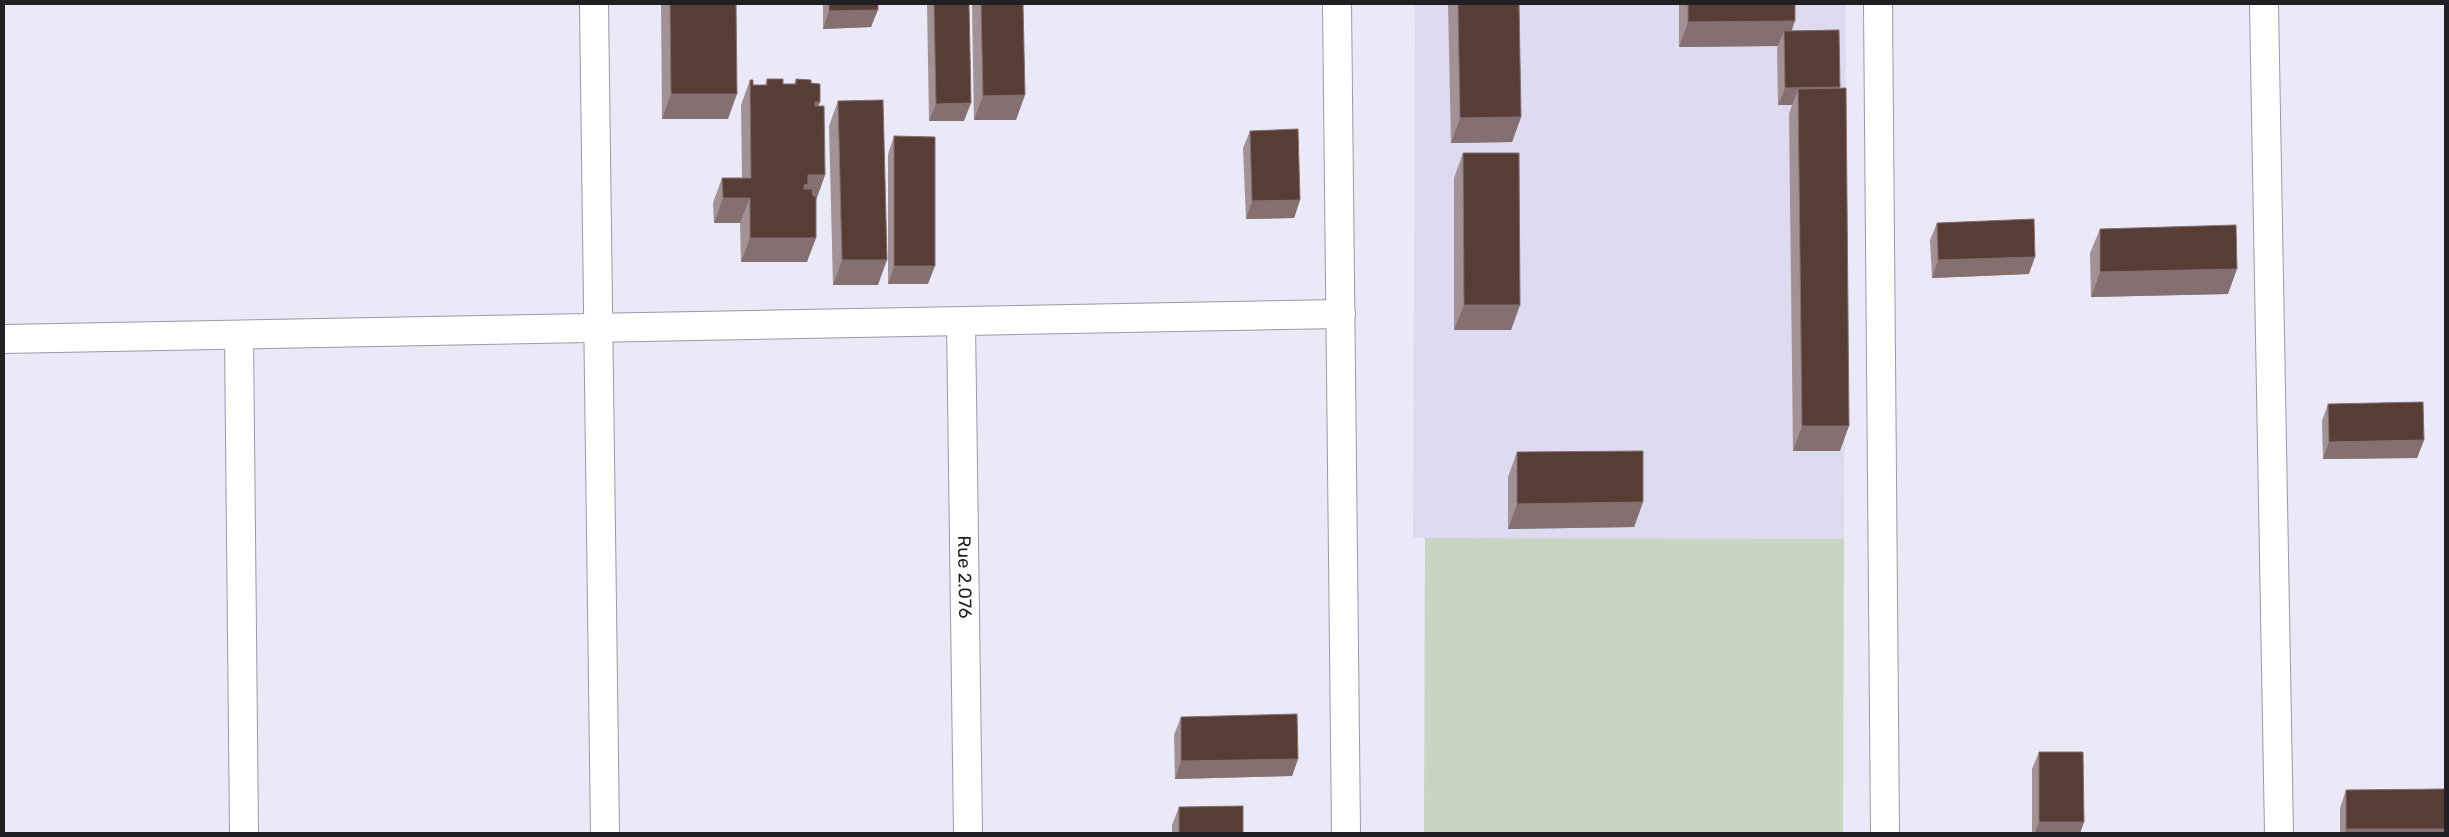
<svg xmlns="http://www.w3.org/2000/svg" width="2449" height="837" font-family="Rubik,sans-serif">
<rect width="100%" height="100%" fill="#ebe8f7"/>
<path fill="#dedaef" d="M 1415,4 L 1846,4 L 1844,539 L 1413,538 Z"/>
<path fill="#c7d5c2" d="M 1425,538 L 1844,539 L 1843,833 L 1424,833 Z"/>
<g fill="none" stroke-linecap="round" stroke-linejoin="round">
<defs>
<g id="minor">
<path d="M 594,4 L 605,833"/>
<path d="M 1337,4 L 1346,833"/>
<path d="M 1878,4 L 1885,833"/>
<path d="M 2264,4 L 2279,833"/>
<path id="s1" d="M 961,322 L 968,833"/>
<path d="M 239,335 L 244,833"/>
<path d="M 4,339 L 1341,314"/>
</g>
</defs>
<use href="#minor" stroke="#9b99a6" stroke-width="30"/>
<use href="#minor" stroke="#fff" stroke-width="28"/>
</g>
<path fill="#a29296" d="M 661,4 L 736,4 L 728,119 L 662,119 Z
M 823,4 L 878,4 L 871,27 L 823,29 Z
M 927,4 L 969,4 L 964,121 L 929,121 Z
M 972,4 L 1023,4 L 1016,120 L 974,120 Z
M 1448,4 L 1519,4 L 1521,117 L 1512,142 L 1451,143 Z
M 1679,4 L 1795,4 L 1792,31 L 1840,88 L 1840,451 L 1793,451 L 1789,114 L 1792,105 L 1778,105 L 1777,48 L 1778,46 L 1679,47 Z
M 767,79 L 783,84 L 794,84 L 796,79 L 811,83 L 820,102 L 818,106 L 825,175 L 816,200 L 807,262 L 741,262 L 740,223 L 714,223 L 713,203 L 722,178 L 742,178 L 741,105 L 750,80 L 753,85 L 765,85 Z
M 838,101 L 878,285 L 833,285 L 829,126 Z
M 1250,131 L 1300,200 L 1294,218 L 1246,219 L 1243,148 Z
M 894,136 L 928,284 L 888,284 L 888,154 Z
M 1463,153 L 1520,305 L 1511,330 L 1454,330 L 1454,178 Z
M 1937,223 L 2029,274 L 1932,278 L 1930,240 Z
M 2100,229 L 2228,294 L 2091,297 L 2090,253 Z
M 2328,404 L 2424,440 L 2417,458 L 2323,459 L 2322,421 Z
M 1517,452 L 1643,502 L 1634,527 L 1508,529 L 1508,477 Z
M 1181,717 L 1298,759 L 1292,776 L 1175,779 L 1174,735 Z
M 2039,752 L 2084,822 L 2080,833 L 2032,833 L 2032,769 Z
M 2346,790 L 2445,833 L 2340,833 L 2340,808 Z
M 1179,807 L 1243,833 L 1172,833 L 1172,825 Z"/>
<path fill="#847070" d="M 878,10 L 871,27 L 823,29 L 829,11 Z
M 1795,21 L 1786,46 L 1784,31 L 1778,46 L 1679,47 L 1688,22 Z
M 1840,87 L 1834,104 L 1798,89 L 1792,105 L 1778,105 L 1785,88 Z
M 671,94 L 737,94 L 728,119 L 662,119 Z
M 1025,95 L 1016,120 L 974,120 L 983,96 Z
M 815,102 L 820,102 L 811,127 Z
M 971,103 L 964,121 L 929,121 L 936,104 Z
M 1521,117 L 1512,142 L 1451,143 L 1460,118 Z
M 808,175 L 825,175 L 816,200 L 803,199 L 795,209 Z
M 723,198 L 750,198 L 740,223 L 714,223 Z
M 1300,200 L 1294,218 L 1246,219 L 1252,201 Z
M 750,238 L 816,238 L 807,262 L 741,262 Z
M 2035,257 L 2029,274 L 1932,278 L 1938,260 Z
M 842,260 L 887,260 L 878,285 L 833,285 Z
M 894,266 L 935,266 L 928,284 L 888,284 Z
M 2237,269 L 2228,294 L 2091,297 L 2100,272 Z
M 1464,305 L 1520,305 L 1511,330 L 1454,330 Z
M 1802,426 L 1849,426 L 1840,451 L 1793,451 Z
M 2424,440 L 2417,458 L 2323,459 L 2329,442 Z
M 1643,502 L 1634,527 L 1508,529 L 1517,504 Z
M 1298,759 L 1292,776 L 1175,779 L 1181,761 Z
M 2039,822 L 2084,822 L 2080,833 L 2035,833 Z
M 2346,829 L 2445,829 L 2445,833 L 2345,833 Z"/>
<path fill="#583c36" stroke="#847070" d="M 670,4 L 736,4 L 737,94 L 671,94 Z
M 829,4 L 878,4 L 878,10 L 829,11 Z
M 934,4 L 969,4 L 971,103 L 936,104 Z
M 981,4 L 1023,4 L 1025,95 L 983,96 Z
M 1458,4 L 1519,4 L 1521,117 L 1460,118 Z
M 1688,4 L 1795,4 L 1795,21 L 1688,22 Z
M 1839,30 L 1840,87 L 1785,88 L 1784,31 Z
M 767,79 L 783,79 L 783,84 L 796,84 L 796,79 L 811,80 L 811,83 L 820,84 L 820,102 L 815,102 L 815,106 L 824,106 L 825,175 L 808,175 L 808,184 L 804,185 L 804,189 L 812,189 L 813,196 L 816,196 L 816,238 L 750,238 L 750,198 L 723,198 L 722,178 L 751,178 L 750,80 L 753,80 L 753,85 L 767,85 Z
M 1846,88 L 1849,426 L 1802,426 L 1798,89 Z
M 883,100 L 887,260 L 842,260 L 838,101 Z
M 1298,129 L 1300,200 L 1252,201 L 1250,131 Z
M 894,136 L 935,137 L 935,266 L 894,266 Z
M 1463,153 L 1519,153 L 1520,305 L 1464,305 Z
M 2034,219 L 2035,257 L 1938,260 L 1937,223 Z
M 2236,225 L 2237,269 L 2100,272 L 2100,229 Z
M 2423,402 L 2424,440 L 2329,442 L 2328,404 Z
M 1643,451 L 1643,502 L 1517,504 L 1517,452 Z
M 1297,714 L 1298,759 L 1181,761 L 1181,717 Z
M 2039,752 L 2083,752 L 2084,822 L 2039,822 Z
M 2445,789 L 2445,829 L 2346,829 L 2346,790 Z
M 1243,806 L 1243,833 L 1179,833 L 1179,807 Z"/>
<g text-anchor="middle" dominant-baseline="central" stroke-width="5" stroke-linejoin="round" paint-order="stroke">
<g font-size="18" fill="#201f24" stroke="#f8f7fd">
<text stroke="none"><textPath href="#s1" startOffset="255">Rue 2.076</textPath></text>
</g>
</g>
<rect width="2449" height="837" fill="none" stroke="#201f24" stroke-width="10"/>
</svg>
